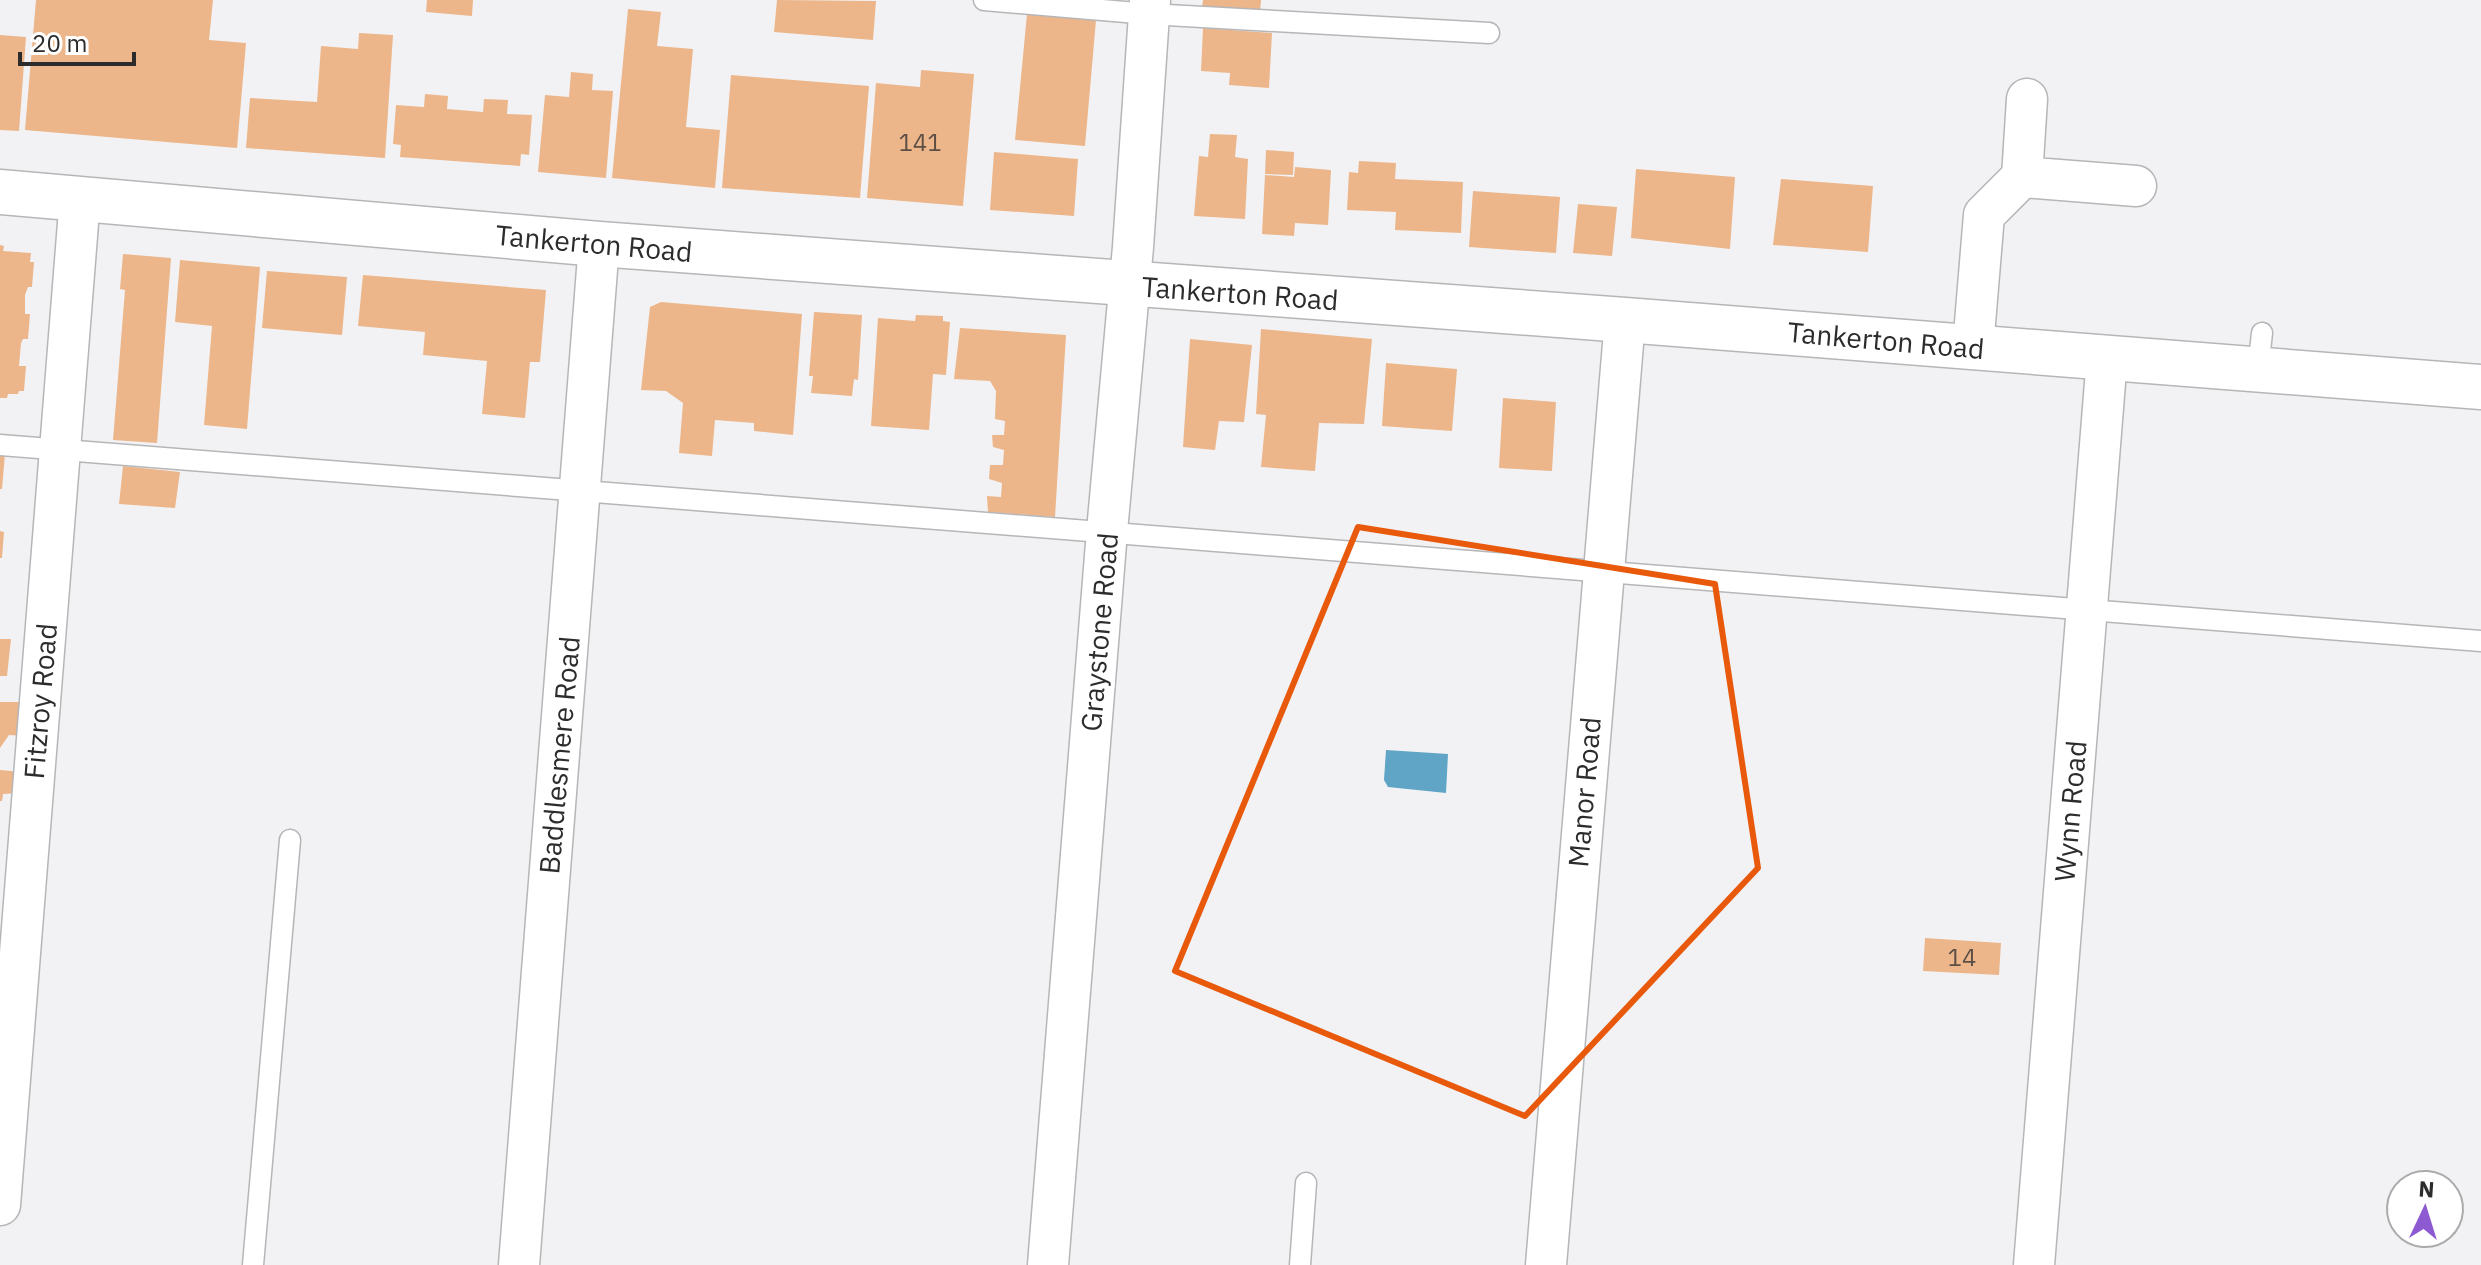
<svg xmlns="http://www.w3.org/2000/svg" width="2481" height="1265" font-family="'IBM Plex Sans',sans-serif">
<rect width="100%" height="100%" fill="#f2f2f4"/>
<path fill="#60a4c6" d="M 1386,750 L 1448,754 L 1446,793 L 1388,787 L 1384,780 Z"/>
<path fill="#ecb68a" d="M 36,0 L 213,0 L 209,40 L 246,43 L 237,148 L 25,130 Z
M 427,0 L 473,0 L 472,16 L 426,12 Z
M 777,0 L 876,1 L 873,40 L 774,32 Z
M 1203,0 L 1261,0 L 1260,12 L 1202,8 Z
M 628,9 L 661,12 L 657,46 L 693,49 L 686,127 L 720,130 L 715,188 L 612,178 Z
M 1027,14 L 1096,20 L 1085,146 L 1015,140 Z
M 1203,28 L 1272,33 L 1269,88 L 1229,85 L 1230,73 L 1201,71 Z
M 359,33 L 393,35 L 385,158 L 246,148 L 250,98 L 317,102 L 321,46 L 358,49 Z
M 0,35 L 26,37 L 19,131 L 0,130 Z
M 921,70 L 974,74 L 963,206 L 867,198 L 876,83 L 920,87 Z
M 571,72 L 593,74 L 592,90 L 613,91 L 606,178 L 538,172 L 545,95 L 569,97 Z
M 731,75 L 869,86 L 860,198 L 722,188 Z
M 425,94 L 448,96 L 447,109 L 483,112 L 484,99 L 508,100 L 507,114 L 532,115 L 529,155 L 521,154 L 520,166 L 400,157 L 401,145 L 393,144 L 396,105 L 424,107 Z
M 1210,134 L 1237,135 L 1235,157 L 1248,159 L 1245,219 L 1194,216 L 1199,156 L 1208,157 Z
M 1266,150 L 1294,152 L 1293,175 L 1265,174 Z
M 994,152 L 1078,159 L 1074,216 L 990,210 Z
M 1359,161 L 1396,163 L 1395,179 L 1463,182 L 1461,233 L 1395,230 L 1396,212 L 1347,210 L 1349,172 L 1358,173 Z
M 1295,167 L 1331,170 L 1328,225 L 1295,223 L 1294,236 L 1262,234 L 1265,175 L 1294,177 Z
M 1636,169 L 1735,177 L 1730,249 L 1631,238 Z
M 1781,179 L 1873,186 L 1868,252 L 1773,245 Z
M 1473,191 L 1560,197 L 1556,253 L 1469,247 Z
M 1578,204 L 1617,207 L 1612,256 L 1573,253 Z
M 0,245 L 4,246 L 3,251 L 31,253 L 30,262 L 34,262 L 32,287 L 28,287 L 25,295 L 25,314 L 30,314 L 28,339 L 23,339 L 21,343 L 19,366 L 26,366 L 24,391 L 19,391 L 18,394 L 8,394 L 7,398 L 0,398 Z
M 123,254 L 171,258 L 157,443 L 113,440 L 125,290 L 120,289 Z
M 180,260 L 260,267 L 247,429 L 204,425 L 212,326 L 175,322 Z
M 267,271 L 347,277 L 342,335 L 262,328 Z
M 363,275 L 546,290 L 540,362 L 530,362 L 525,418 L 482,414 L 487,361 L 423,355 L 425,332 L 358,326 Z
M 661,302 L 802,314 L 793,435 L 754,431 L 754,423 L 715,420 L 712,456 L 679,453 L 683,403 L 666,391 L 641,390 L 650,307 Z
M 814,312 L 862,315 L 858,380 L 854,379 L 852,396 L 811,393 L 813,376 L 809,376 Z
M 916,315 L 943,316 L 943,321 L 950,322 L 946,375 L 933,374 L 929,430 L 871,426 L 878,318 L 915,321 Z
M 960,328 L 1066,335 L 1055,517 L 988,512 L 987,496 L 1001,497 L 1002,483 L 989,479 L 990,465 L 1003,465 L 1004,450 L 993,447 L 992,435 L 1004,435 L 1005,421 L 995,419 L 996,391 L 990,381 L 954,379 Z
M 1261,329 L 1372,339 L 1364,424 L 1319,423 L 1315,471 L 1261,467 L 1266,415 L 1256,414 Z
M 1190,339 L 1252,345 L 1244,422 L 1219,421 L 1215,450 L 1183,447 Z
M 1386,363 L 1457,369 L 1452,431 L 1382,426 Z
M 1503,398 L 1556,402 L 1552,471 L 1499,468 Z
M 0,453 L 5,453 L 2,489 L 0,489 Z
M 123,466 L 180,472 L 175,508 L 119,504 Z
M 0,531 L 4,532 L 2,558 L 0,558 Z
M 0,639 L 11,639 L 7,676 L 0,676 Z
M 0,702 L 25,702 L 24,736 L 9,735 L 0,748 Z
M 0,770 L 22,772 L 20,793 L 3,794 L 2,801 L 0,801 Z
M 1925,938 L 2001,943 L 1999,975 L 1923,971 Z"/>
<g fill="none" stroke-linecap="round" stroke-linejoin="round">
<defs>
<path id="lane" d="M 984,0 L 1149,14 L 1489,33
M 2258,369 L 2262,333
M 0,445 L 2481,641
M 253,1265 L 290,840
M 1300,1265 L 1306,1183"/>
<path id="street" d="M 2022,177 L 2027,99
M 1973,347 L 1984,215 L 2022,177 L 2136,186
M 0,1205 L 80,198
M 519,1265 L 599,244
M 1048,1265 L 1107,531 L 1133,247 L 1150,0
M 1546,1265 L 1625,320
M 2034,1265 L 2107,358"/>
<path id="secondary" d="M 0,192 L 599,244 L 1625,320 L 2481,387"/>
</defs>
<use href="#lane" stroke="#b6b6b8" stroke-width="23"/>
<use href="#street" stroke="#b6b6b8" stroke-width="43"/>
<use href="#secondary" stroke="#b6b6b8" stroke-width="47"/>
<use href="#lane" stroke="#fff" stroke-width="20"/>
<use href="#street" stroke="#fff" stroke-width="40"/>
<use href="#secondary" stroke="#fff" stroke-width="44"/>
</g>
<path fill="none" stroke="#e8590c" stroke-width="6" stroke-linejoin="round" d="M 1358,527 L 1715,584 L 1758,868 L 1525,1116 L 1175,971 Z"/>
<g text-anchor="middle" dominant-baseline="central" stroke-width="8" stroke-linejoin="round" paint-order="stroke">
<g font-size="24" fill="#5c4e44">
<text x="920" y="142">141</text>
<text x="1962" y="957">14</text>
</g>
<g font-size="28" fill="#2c2c2d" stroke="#fff">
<text transform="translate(594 243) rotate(5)">Tankerton Road</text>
<text transform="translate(1240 293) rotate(4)">Tankerton Road</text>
<text transform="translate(1886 340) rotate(5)">Tankerton Road</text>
<text transform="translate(1099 632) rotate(-85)">Graystone Road</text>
<text transform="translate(40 701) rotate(-85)">Fitzroy Road</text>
<text transform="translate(559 755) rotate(-85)">Baddlesmere Road</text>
<text transform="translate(1584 792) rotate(-85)">Manor Road</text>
<text transform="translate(2070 811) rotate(-85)">Wynn Road</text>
</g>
</g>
<g transform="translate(2425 1209) rotate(4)"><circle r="38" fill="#ffffff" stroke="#ababab" stroke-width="2"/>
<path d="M0-6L14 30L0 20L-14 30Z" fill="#8d5ad2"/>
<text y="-12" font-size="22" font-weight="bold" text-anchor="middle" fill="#2c2c2d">N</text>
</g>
<path d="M20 52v12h114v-12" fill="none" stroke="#2c2c2d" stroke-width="4"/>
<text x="32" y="52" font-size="24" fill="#2c2c2d" stroke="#ffffff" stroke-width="6" paint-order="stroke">20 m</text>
</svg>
